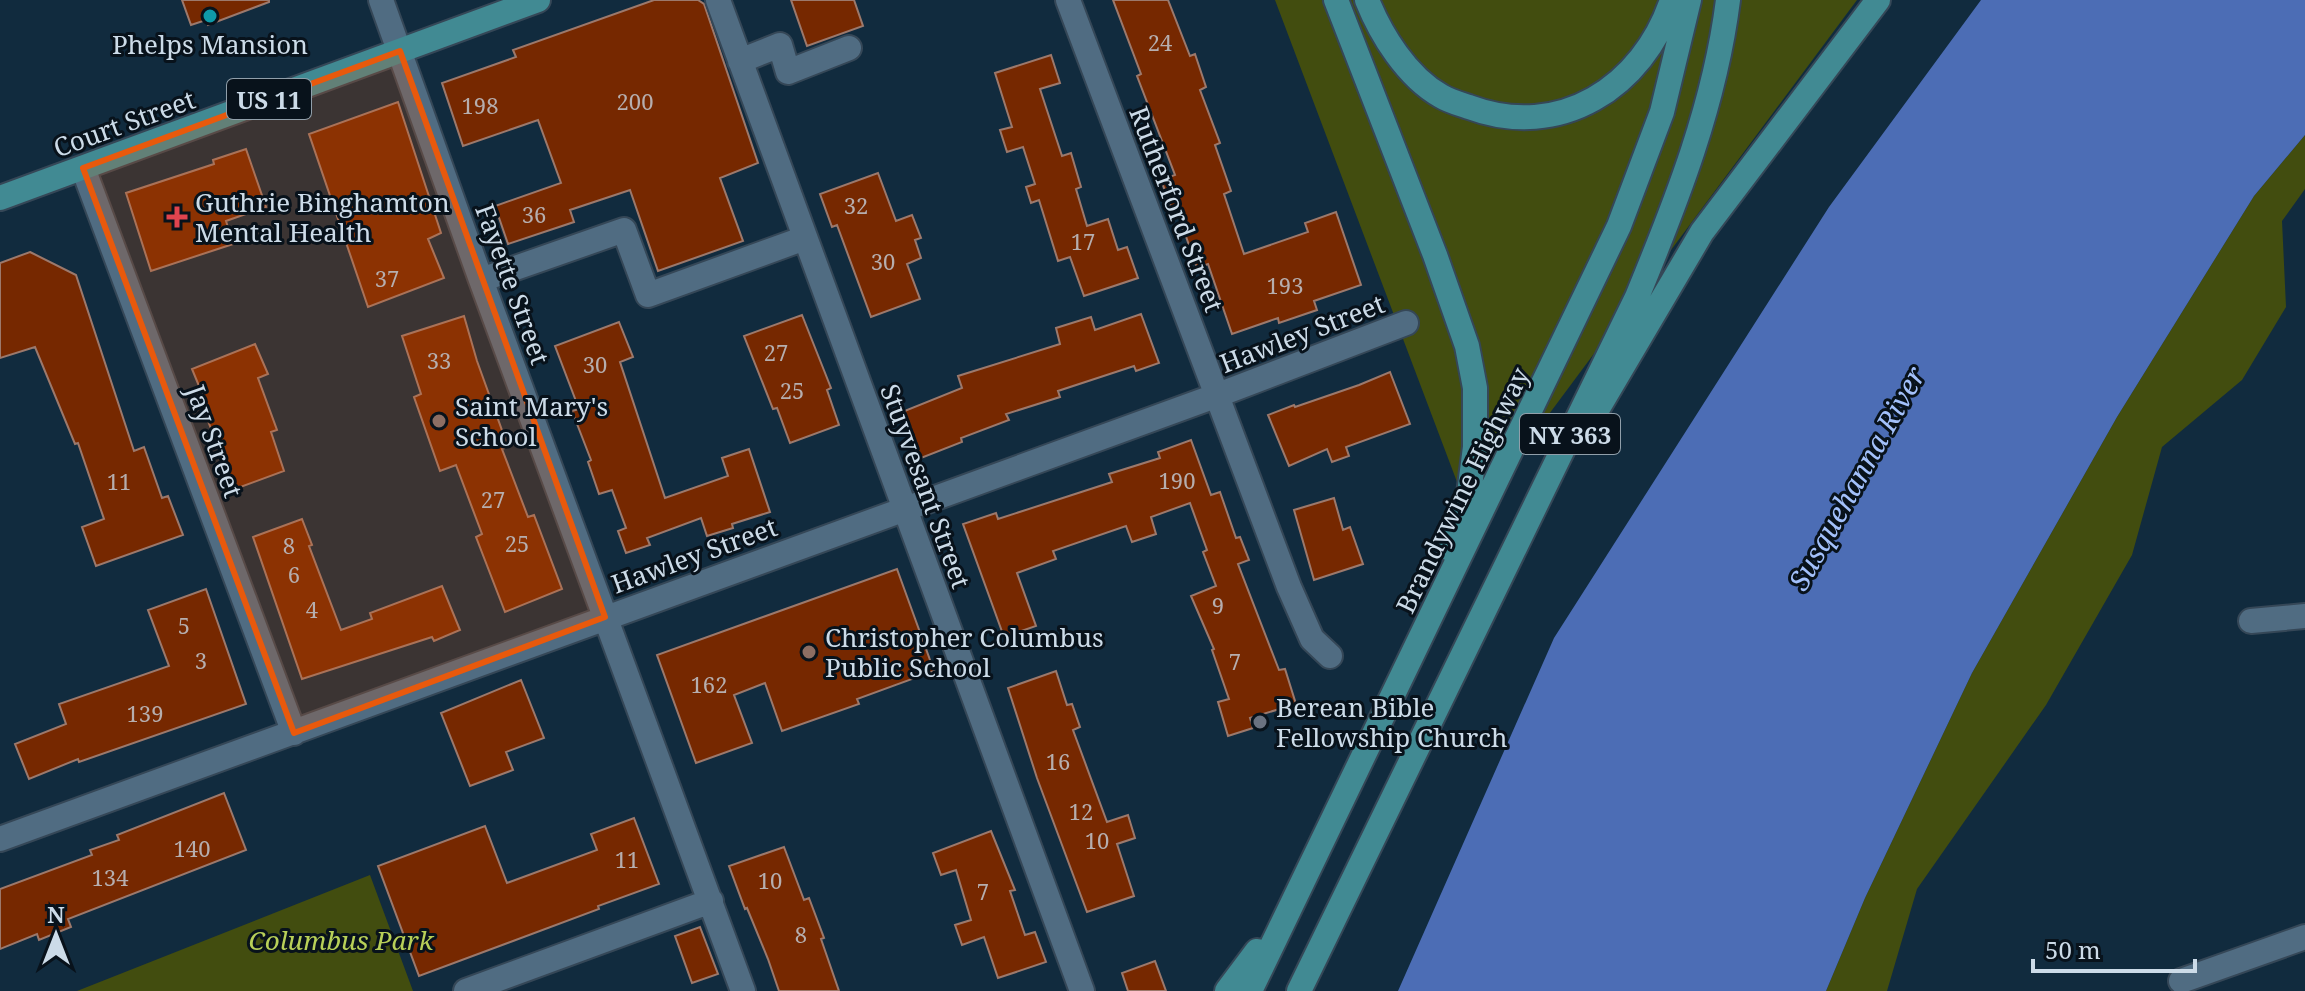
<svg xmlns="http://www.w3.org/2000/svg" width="2305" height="991" font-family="'Noto Serif',serif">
<rect width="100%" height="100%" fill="#112b3e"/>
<path fill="#424d0f" d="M 1275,0 L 1857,0 L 1471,519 Z
M 2305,135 L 2305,189 L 2282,221 L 2286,307 L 2242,380 L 2162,447 L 2132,555 L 2046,705 L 1917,889 L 1887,991 L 1826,991 L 1865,898 L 1972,673 L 2117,417 L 2254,196 Z
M 370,875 L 413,991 L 77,991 Z"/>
<path fill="#4c6db5" d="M 1981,0 L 2305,0 L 2305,135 L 2254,196 L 2117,417 L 1972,673 L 1865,898 L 1826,991 L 1398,991 L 1554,638 L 1829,207 Z"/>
<path fill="#762800" stroke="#9c796c" stroke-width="2" d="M 182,0 L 269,0 L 269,2 L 208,25 L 206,20 L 191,25 Z
M 654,0 L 698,0 L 704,4 L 758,163 L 720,178 L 743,241 L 658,271 L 630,190 L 570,210 L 574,222 L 508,244 L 495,206 L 561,183 L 538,120 L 463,146 L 442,83 L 516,57 L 513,50 Z
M 791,0 L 854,0 L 863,26 L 807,46 Z
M 1113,0 L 1168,0 L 1190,56 L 1195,54 L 1206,87 L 1200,90 L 1220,143 L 1215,145 L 1231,191 L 1224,194 L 1244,254 L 1308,232 L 1305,223 L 1336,212 L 1361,285 L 1314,301 L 1317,310 L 1279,323 L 1278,318 L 1232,334 L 1208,264 L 1197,268 L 1177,211 L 1173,212 L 1161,180 L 1175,175 L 1137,76 L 1141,74 Z
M 1051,55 L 1060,83 L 1040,89 L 1062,156 L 1071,153 L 1081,187 L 1076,189 L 1087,226 L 1108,219 L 1118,250 L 1127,247 L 1138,278 L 1084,296 L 1070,257 L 1058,261 L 1039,200 L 1031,203 L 1026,187 L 1035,184 L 1023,147 L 1007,152 L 1000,130 L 1012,127 L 995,73 Z
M 398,102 L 441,233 L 428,239 L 444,278 L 368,307 L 309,134 Z
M 246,149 L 266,207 L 226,221 L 233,244 L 151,271 L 126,193 L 214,164 L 213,160 Z
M 878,173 L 896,221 L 912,215 L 921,238 L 915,240 L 921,258 L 907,264 L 920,299 L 871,317 L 837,225 L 832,227 L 820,194 Z
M 30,252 L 76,275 L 134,451 L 144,447 L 162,498 L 168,496 L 183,535 L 96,566 L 82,527 L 104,519 L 78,443 L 75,444 L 35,347 L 0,358 L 0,263 Z
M 1141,314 L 1159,363 L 1136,371 L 1134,366 L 1058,391 L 1060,397 L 1006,414 L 1009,420 L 961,438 L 962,442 L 921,458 L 902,412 L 962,388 L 958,376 L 1060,344 L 1056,328 L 1091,317 L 1095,330 Z
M 802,315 L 831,388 L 827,390 L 839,425 L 790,443 L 777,408 L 773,409 L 744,336 Z
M 464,316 L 477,361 L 508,447 L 502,449 L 528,517 L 534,515 L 562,589 L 505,612 L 476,537 L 482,534 L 456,465 L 440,471 L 414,397 L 421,394 L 402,336 Z
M 619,322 L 633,357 L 620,362 L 665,498 L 728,476 L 722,458 L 749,449 L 770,512 L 732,524 L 733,528 L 707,536 L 701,518 L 647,538 L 650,545 L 626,553 L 618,531 L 626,528 L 612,490 L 599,494 L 588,462 L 591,460 L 572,411 L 579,409 L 555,346 Z
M 255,344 L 268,374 L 258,378 L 277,430 L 271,432 L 284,471 L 235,489 L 208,421 L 213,420 L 192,369 Z
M 1390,372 L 1410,424 L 1346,447 L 1349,456 L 1332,462 L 1327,449 L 1289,466 L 1268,415 L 1294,405 L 1295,407 L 1359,385 Z
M 1191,440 L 1211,495 L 1220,492 L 1236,538 L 1240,537 L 1249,560 L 1238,564 L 1279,670 L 1285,669 L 1296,704 L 1250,718 L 1253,728 L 1228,736 L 1218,702 L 1229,699 L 1212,650 L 1214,649 L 1191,596 L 1216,586 L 1203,552 L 1207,550 L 1190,503 L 1151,517 L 1156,534 L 1132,542 L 1126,526 L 1053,551 L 1056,559 L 1017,573 L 1036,626 L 1004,637 L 963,524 L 996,513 L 998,519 L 1112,482 L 1109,474 L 1160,458 L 1158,452 Z
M 1334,498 L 1343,530 L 1350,527 L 1363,564 L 1314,580 L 1294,510 Z
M 302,519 L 312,545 L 309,546 L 341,630 L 372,619 L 370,613 L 442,586 L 460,630 L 434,641 L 432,637 L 302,679 L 253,537 Z
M 897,569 L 934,671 L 857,699 L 859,704 L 782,731 L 765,683 L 734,695 L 752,743 L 696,763 L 657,655 Z
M 206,589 L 246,704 L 79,762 L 78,759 L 29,779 L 15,744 L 66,724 L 59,704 L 169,666 L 148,610 Z
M 1056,671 L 1067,705 L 1072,704 L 1080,727 L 1073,730 L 1107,822 L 1128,815 L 1135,838 L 1117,844 L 1134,896 L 1087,912 L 1037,778 L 1008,688 Z
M 521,680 L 544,738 L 506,752 L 513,770 L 470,786 L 441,713 Z
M 224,793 L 246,850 L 68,919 L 71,927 L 39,940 L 37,934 L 0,949 L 0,889 L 92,855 L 90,850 L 119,840 L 117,835 Z
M 634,818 L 659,884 L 598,906 L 599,909 L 419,976 L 378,866 L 485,826 L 507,883 L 597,850 L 591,834 Z
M 991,831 L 1015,890 L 1010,891 L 1025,935 L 1035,932 L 1046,962 L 998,978 L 984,937 L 962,945 L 955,925 L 971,920 L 956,870 L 941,875 L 933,853 Z
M 784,847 L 804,900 L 809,898 L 824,938 L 821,939 L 839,991 L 779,991 L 768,959 L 747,908 L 745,909 L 729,866 Z
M 700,927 L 718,974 L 692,983 L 675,936 Z
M 1155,961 L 1166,991 L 1128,991 L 1122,973 Z"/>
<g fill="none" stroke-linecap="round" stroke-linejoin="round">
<defs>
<path id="minor" d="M 381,0 L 481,280 L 743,991
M 718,0 L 1082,991
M 1068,0 L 1289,587 L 1312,639 L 1330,656
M 740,61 L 780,45 L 788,72 L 849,48
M 83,168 L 294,733
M 481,280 L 624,230 L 648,295 L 805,238
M 2251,621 L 2305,616
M 0,839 L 1218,395 L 1406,323
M 2181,981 L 2305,937
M 466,991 L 711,901"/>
<path id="major" d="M 1336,0 L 1435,255 L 1467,346 L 1475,388 L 1475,447 L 1469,494 L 1450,549
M 1367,0 C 1381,35 1407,77 1441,96 C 1449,101 1460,104 1469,107 C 1560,141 1643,87 1672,0
M 0,198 L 538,0
M 1587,427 L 1702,232 L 1878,0
M 1227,991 L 1257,951
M 1250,991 L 1619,226 L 1662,112 L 1689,0
M 1299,991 L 1637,297 C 1677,200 1715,104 1728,0"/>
</defs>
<use href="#minor" stroke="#354757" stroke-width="28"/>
<use href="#major" stroke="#354757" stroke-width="28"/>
<use href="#minor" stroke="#506c82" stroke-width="24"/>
<use href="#major" stroke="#418a93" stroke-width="24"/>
</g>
<path fill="#e8590c" fill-opacity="0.2" stroke="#e8590c" stroke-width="6" stroke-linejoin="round" d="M 400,51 L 605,617 L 294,733 L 83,168 Z"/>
<circle fill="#0f9aa8" stroke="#08121b" stroke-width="3" cx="210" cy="16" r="8"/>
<path fill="#e0444e" stroke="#08121b" stroke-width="3" d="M173 205h8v8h8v8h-8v8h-8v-8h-8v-8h8z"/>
<g fill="#8d6e63" stroke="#08121b" stroke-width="3">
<circle cx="439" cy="421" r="8"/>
<circle cx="809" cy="652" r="8"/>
</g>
<circle fill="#6b7280" stroke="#08121b" stroke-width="3" cx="1260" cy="722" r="8"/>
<g text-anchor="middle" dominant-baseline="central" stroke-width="6" stroke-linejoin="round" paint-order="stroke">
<g font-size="22" fill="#b6aeae">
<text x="1160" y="42">24</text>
<text x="635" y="101">200</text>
<text x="480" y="105">198</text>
<text x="856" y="205">32</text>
<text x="534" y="214">36</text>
<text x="1083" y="241">17</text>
<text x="883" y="261">30</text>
<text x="387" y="278">37</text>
<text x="1285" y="285">193</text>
<text x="776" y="352">27</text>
<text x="439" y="360">33</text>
<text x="595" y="364">30</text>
<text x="792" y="390">25</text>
<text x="1177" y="480">190</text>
<text x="119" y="481">11</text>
<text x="493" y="499">27</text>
<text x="517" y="543">25</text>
<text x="289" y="545">8</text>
<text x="294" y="574">6</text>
<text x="1218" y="605">9</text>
<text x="312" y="609">4</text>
<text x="184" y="625">5</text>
<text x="201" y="660">3</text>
<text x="1235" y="661">7</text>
<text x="709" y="684">162</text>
<text x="145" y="713">139</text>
<text x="1058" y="761">16</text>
<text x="1081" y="811">12</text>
<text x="1097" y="840">10</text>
<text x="192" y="848">140</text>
<text x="627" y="859">11</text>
<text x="110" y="877">134</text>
<text x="770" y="880">10</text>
<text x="983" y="891">7</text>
<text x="801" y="934">8</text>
</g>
<g fill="#08121b" stroke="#919faa" stroke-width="2">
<rect x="227" y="79" width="84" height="40" rx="6"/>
<rect x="1520" y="414" width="100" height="40" rx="6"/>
</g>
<g font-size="24" font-weight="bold" fill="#ccdbe8">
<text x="269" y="99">US 11</text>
<text x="1570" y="434">NY 363</text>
</g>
<g font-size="26" fill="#ccdbe8" stroke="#08121b" text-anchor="start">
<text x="210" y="44" text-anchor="middle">Phelps Mansion</text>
<text x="195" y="202">Guthrie Binghamton<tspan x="195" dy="30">Mental Health</tspan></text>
<text x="455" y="406">Saint Mary's<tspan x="455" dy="30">School</tspan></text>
<text x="825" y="637">Christopher Columbus<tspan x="825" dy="30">Public School</tspan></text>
<text x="1276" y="707">Berean Bible<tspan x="1276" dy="30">Fellowship Church</tspan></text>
</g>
<g font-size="26" fill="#ccdbe8" stroke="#08121b">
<text transform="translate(124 123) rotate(-20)">Court Street</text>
<text transform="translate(1177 209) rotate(69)">Rutherford Street</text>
<text transform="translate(513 284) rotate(70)">Fayette Street</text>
<text transform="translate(1302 333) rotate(-21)">Hawley Street</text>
<text transform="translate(215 441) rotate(70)">Jay Street</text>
<text transform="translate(926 486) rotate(70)">Stuyvesant Street</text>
<text transform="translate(1462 490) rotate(-64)">Brandywine Highway</text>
<text transform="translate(694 555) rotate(-20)">Hawley Street</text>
</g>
<g font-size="26" font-style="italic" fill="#b8d058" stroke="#08121b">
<text x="341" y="940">Columbus Park</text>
</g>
<g font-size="28" font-style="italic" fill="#a3c1fb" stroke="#08121b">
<text transform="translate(1856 478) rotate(-61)">Susquehanna River</text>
</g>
</g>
<g transform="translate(56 935)" stroke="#08121b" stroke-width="6" paint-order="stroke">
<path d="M0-6L14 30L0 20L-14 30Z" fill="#ccdbe8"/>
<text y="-12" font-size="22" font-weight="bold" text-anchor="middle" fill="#ccdbe8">N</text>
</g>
<path d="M2033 959v12h162v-12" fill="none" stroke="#ccdbe8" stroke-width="4"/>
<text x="2045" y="959" font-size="24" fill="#ccdbe8" stroke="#08121b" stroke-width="6" paint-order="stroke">50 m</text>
</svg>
